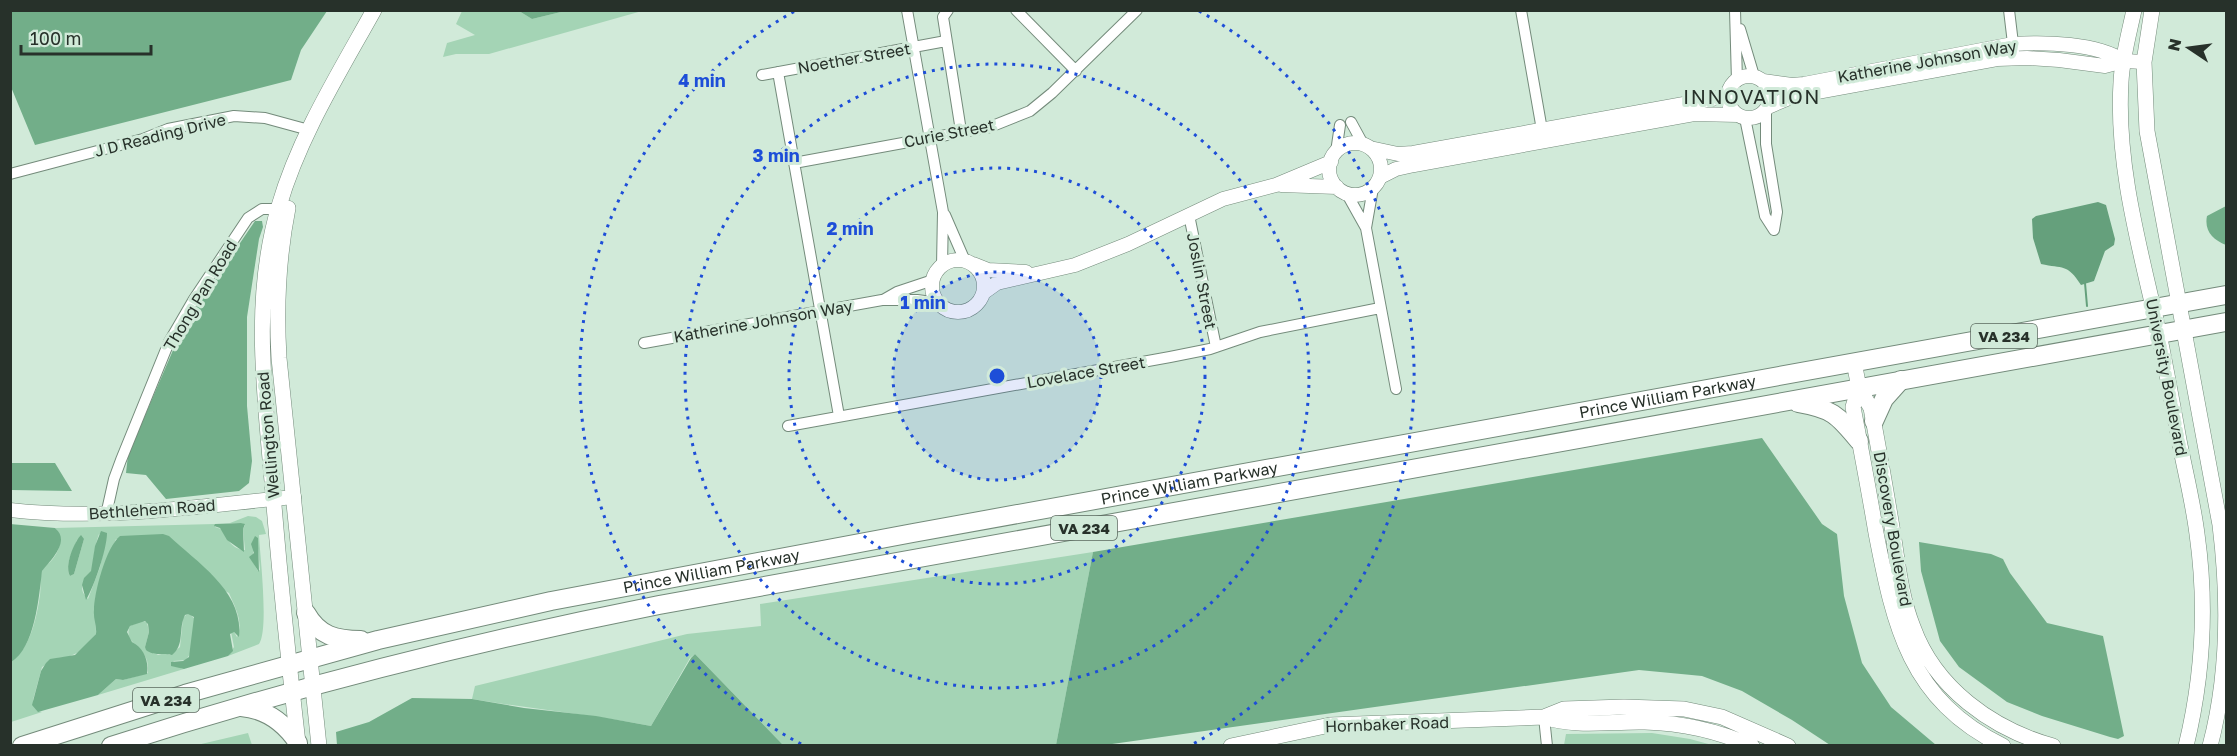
<svg xmlns="http://www.w3.org/2000/svg" width="2237" height="756" font-family="'Golos Text',sans-serif">
<rect width="100%" height="100%" fill="#d1ead9"/>
<path fill="#a4d4b5" fill-rule="evenodd" d="M 462,11 L 519,11 L 532,19 L 565,11 L 642,11 L 489,54 L 456,54 L 443,57 L 447,43 L 475,35 L 456,24 Z
M 248,516 L 256,517 L 262,521 L 266,534 L 259,535 C 260,556 269,630 259,644 L 228,656 L 234,647 L 231,632 L 234,632 L 237,637 C 244,623 235,607 229,593 L 116,539 L 105,564 L 95,599 L 96,634 L 79,652 L 68,657 L 57,658 L 42,667 L 33,700 L 38,711 L 42,712 L 11,722 L 10,662 C 30,651 37,616 40,595 C 41,588 40,578 42,571 C 43,567 48,564 51,561 C 59,553 65,536 55,528 L 215,524 L 215,527 L 221,529 C 228,539 231,549 245,550 L 243,529 L 245,525 L 241,523 L 230,523 ZM 99,534 L 106,539 L 100,567 L 88,599 C 73,584 91,579 93,566 C 94,555 95,545 99,534 ZM 257,537 L 260,570 L 258,571 L 250,557 L 253,554 ZM 84,539 L 74,574 L 70,576 C 64,566 73,551 77,540 Z
M 1093,552 L 1056,745 L 783,745 L 695,654 L 690,658 L 651,726 C 592,715 532,709 472,699 L 475,686 L 687,634 L 761,626 L 760,604 Z
M 188,613 L 195,619 L 190,654 L 186,660 L 173,661 L 180,668 L 184,669 L 98,695 L 116,679 L 123,680 L 148,673 C 148,668 148,662 146,658 C 141,645 123,641 130,626 L 142,621 L 147,622 L 149,632 L 145,647 L 158,655 L 165,653 L 170,655 L 180,647 L 183,618 Z
M 248,733 L 252,745 L 197,745 Z
M 1652,733 L 1690,739 L 1712,745 L 1564,745 L 1566,734 Z"/>
<path fill="#72ae89" d="M 10,11 L 11,10 L 327,11 L 301,50 L 291,80 L 35,145 L 11,87 Z
M 519,11 L 519,10 L 565,11 L 532,19 Z
M 2226,206 L 2226,245 C 2213,240 2204,231 2207,216 Z
M 255,221 L 262,221 L 263,227 L 259,239 L 247,317 L 247,406 L 252,461 L 249,483 L 239,491 L 166,499 L 146,475 L 126,473 L 128,455 L 183,327 Z
M 1762,438 L 1822,524 L 1837,534 L 1844,596 L 1862,663 L 1891,707 L 1936,745 L 1830,745 L 1792,720 L 1742,691 L 1702,676 L 1639,670 L 1105,745 L 1056,745 L 1093,552 Z
M 11,463 L 55,463 L 72,491 L 11,490 Z
M 241,523 L 245,524 L 243,529 L 244,552 L 227,540 L 220,528 L 214,526 L 215,524 Z
M 10,524 L 55,528 C 71,541 51,560 42,571 C 39,597 35,648 11,662 Z
M 101,531 L 107,533 C 107,549 94,587 86,600 L 82,585 L 84,578 L 91,571 L 95,546 Z
M 163,534 L 169,536 C 199,564 244,592 239,637 L 234,632 L 230,634 L 233,651 L 228,656 L 184,669 L 171,666 L 171,662 L 183,661 L 189,657 L 194,617 L 188,614 L 185,615 C 178,629 185,645 172,655 C 162,652 155,657 146,650 L 145,647 L 149,632 L 148,624 L 145,621 L 130,626 L 127,632 L 132,642 C 144,648 149,661 147,674 L 123,680 L 116,679 L 98,695 L 38,712 L 32,705 L 41,671 L 46,663 L 50,659 L 75,655 L 96,634 C 97,626 93,618 94,610 C 94,593 106,547 120,536 Z
M 81,535 L 84,539 L 74,574 L 70,576 C 64,567 74,542 81,535 Z
M 255,536 L 258,538 L 259,572 L 249,557 L 254,553 L 251,544 Z
M 1919,542 L 1991,554 L 2003,559 L 2010,573 L 2047,623 L 2103,636 L 2124,736 L 2118,739 L 2110,737 L 2042,716 L 2007,702 L 1959,667 L 1940,641 L 1921,571 Z
M 695,654 L 783,745 L 337,745 L 336,732 L 369,722 L 412,698 L 472,699 L 524,708 L 596,716 L 651,726 L 691,658 Z"/>
<path fill="#65a07c" d="M 2098,202 L 2106,205 L 2115,239 L 2114,245 L 2105,251 L 2094,281 L 2081,285 C 2067,263 2063,269 2041,264 L 2033,238 L 2032,219 L 2036,216 Z"/>
<g fill="none" stroke-linecap="round" stroke-linejoin="round">
<path stroke="#65a07c" stroke-width="2" d="M 2085,283 L 2087,306"/>
<defs>
<path id="minor" d="M 907,10 L 943,212 L 942,266
M 948,10 L 943,17 L 961,131
M 1016,10 L 1076,71
M 1521,10 L 1542,130
M 1735,10 L 1737,81
M 2009,10 L 2014,52
M 1740,29 L 1754,76
M 778,72 L 839,416
M 762,75 L 946,41
M 1766,110 L 1766,144 L 1777,212 L 1774,230
M 1745,118 L 1765,216 L 1774,230
M 1351,122 L 1363,144
M 1336,152 L 1340,125
M 794,163 L 990,127 L 1030,111 L 1052,93 L 1137,10
M 10,174 L 143,139 L 168,129 L 234,116 L 265,118 L 309,130
M 1347,194 L 1366,228 L 1396,389
M 945,215 L 965,261
M 1189,215 L 1216,347
M 1366,228 L 1373,188
M 883,300 L 897,292 L 933,280
M 644,343 L 882,300 L 917,300 L 939,303
M 788,426 L 1170,357 L 1210,349 L 1260,332 L 1380,308
M 106,515 L 114,479 L 121,460 L 169,342 L 194,299 L 248,218 L 262,209 L 285,209
M 1544,717 L 1547,746"/>
<path id="tertiary" d="M1728 97a21 21 0 1 1 42 0a21 21 0 1 1-42 0Z
M 1763,81 L 1792,85 L 1804,84 L 2013,44 C 2046,42 2096,43 2124,61
M 1768,107 L 1789,98 L 1806,94 L 1997,59 L 2027,58 L 2059,60 L 2105,66 L 2124,61 L 2144,62
M1329 169a26 26 0 1 1 52 0a26 26 0 1 1-52 0Z
M 1370,148 L 1398,154 L 1413,153 L 1728,96
M 1380,177 L 1396,169 L 1414,165 L 1694,114 L 1738,115
M 1281,185 L 1337,187
M932 286a26 26 0 1 1 52 0a26 26 0 1 1-52 0Z
M 973,264 L 988,270 L 1026,272
M 983,293 L 997,283 L 1075,265 L 1128,244 L 1223,199 L 1276,185 L 1331,162
M 10,510 C 107,521 198,506 294,497"/>
<path id="secondary" d="M 2134,10 C 2129,34 2122,58 2121,82 C 2116,163 2139,245 2157,324 C 2165,362 2172,401 2179,440 C 2185,471 2193,502 2197,534 C 2207,605 2203,676 2186,746
M 2152,10 L 2144,62 L 2147,131 L 2220,525 C 2229,599 2229,674 2210,746
M 288,208 C 278,258 276,307 279,358 L 319,746
M 1854,362 L 1859,388 L 1871,408 C 1879,449 1886,491 1893,533 C 1898,564 1901,597 1913,627 C 1935,688 1992,729 2053,746
M 1859,388 L 1853,407 C 1861,449 1869,491 1876,533 C 1894,626 1909,700 2003,746
M 1544,717 L 1564,709 L 1624,707 L 1684,709 L 1722,717 L 1788,746
M 298,743 C 288,656 279,569 272,481 C 264,389 252,296 279,206 C 299,137 339,73 374,10
M 1231,746 L 1330,725 L 1544,717 C 1578,728 1610,721 1645,722 C 1682,723 1718,731 1752,746"/>
<g id="trunk">
<path d="M 1798,403 C 1832,409 1837,414 1859,441"/>
<path d="M 1874,421 L 1884,399 L 1901,380"/>
<path d="M 306,613 C 319,636 336,640 361,640"/>
<path d="M 241,707 C 266,709 284,722 298,743"/>
<path id="s1" d="M 22,746 L 185,694 L 378,640 L 551,601 L 913,533 L 2226,295"/>
<path d="M 111,746 C 291,688 473,642 659,605 L 2226,322"/>
</g>
</defs>
<use href="#minor" stroke="#748b7b" stroke-width="12"/>
<use href="#tertiary" stroke="#748b7b" stroke-width="15"/>
<use href="#secondary" stroke="#748b7b" stroke-width="16"/>
<use href="#trunk" stroke="#748b7b" stroke-width="20"/>
<use href="#minor" stroke="#fff" stroke-width="10"/>
<use href="#tertiary" stroke="#fff" stroke-width="14"/>
<use href="#secondary" stroke="#fff" stroke-width="15"/>
<use href="#trunk" stroke="#fff" stroke-width="18"/>
</g>
<circle cx="997" cy="376" r="104" fill="#1d4ed8" fill-opacity=".12"/>
<g fill="none" stroke="#1d4ed8" stroke-width="3" stroke-dasharray="3 6">
<circle cx="997" cy="376" r="104"/>
<circle cx="997" cy="376" r="208"/>
<circle cx="997" cy="376" r="312"/>
<path d="M801 744A417 417 0 0 1 795 11M1199 11A417 417 0 0 1 1193 744"/>
</g>
<g text-anchor="middle" dominant-baseline="central" stroke-width="6" stroke-linejoin="round" paint-order="stroke">
<g fill="#d1ead9" stroke="#5a685e" stroke-width="1.5">
<rect x="1971" y="324" width="66" height="24" rx="4.5"/>
<rect x="1051" y="516" width="66" height="24" rx="4.5"/>
<rect x="133" y="688" width="66" height="24" rx="4.5"/>
</g>
<g font-size="15" font-weight="bold" fill="#27312a">
<text x="2004" y="336">VA 234</text>
<text x="1084" y="528">VA 234</text>
<text x="166" y="700">VA 234</text>
</g>
<g font-size="16" fill="#27312a" stroke="#d1ead9">
<text transform="translate(854 58) rotate(-10)">Noether Street</text>
<text transform="translate(1927 61) rotate(-10)">Katherine Johnson Way</text>
<text transform="translate(949 133) rotate(-11)">Curie Street</text>
<text transform="translate(160 135) rotate(-14)">J D Reading Drive</text>
<text transform="translate(1202 281) rotate(79)">Joslin Street</text>
<text transform="translate(200 295) rotate(-59)">Thong Pan Road</text>
<text transform="translate(763 321) rotate(-10)">Katherine Johnson Way</text>
<text transform="translate(1086 372) rotate(-10)">Lovelace Street</text>
<text transform="translate(2167 377) rotate(79)">University Boulevard</text>
<text stroke="none"><textPath href="#s1" startOffset="1684">Prince William Parkway</textPath></text>
<text transform="translate(268 435) rotate(-95)">Wellington Road</text>
<text stroke="none"><textPath href="#s1" startOffset="1198">Prince William Parkway</textPath></text>
<text transform="translate(152 509) rotate(-4)">Bethlehem Road</text>
<text transform="translate(1893 529) rotate(80)">Discovery Boulevard</text>
<text stroke="none"><textPath href="#s1" startOffset="712">Prince William Parkway</textPath></text>
<text transform="translate(1387 724) rotate(-2)">Hornbaker Road</text>
</g>
<g font-size="20" letter-spacing="1.5" fill="#27312a" stroke="#d1ead9">
<text x="1752" y="96">INNOVATION</text>
</g>
</g>
<circle cx="997" cy="376" r="9" fill="#1d4ed8" stroke="#d1ead9" stroke-width="3"/>
<g font-size="18" text-anchor="middle" font-weight="bold" fill="#1d4ed8" stroke="#d1ead9" stroke-width="6" stroke-linejoin="round" paint-order="stroke">
<text x="702" y="87">4 min</text>
<text x="776" y="162">3 min</text>
<text x="850" y="235">2 min</text>
<text x="923" y="309">1 min</text>
</g>
<rect width="2237" height="756" fill="none" stroke="#27312a" stroke-width="24"/>
<g transform="translate(2189 48) rotate(283)" stroke="#d1ead9" stroke-width="4.5" paint-order="stroke">
<path d="M0-4.5L10 22L0 15L-10 22Z" fill="#27312a"/>
<text y="-9" font-size="16" font-weight="bold" text-anchor="middle" fill="#27312a">N</text>
</g>
<path d="M21 45v9h130v-9" fill="none" stroke="#27312a" stroke-width="3"/>
<text x="30" y="45" font-size="18" fill="#27312a" stroke="#d1ead9" stroke-width="4.5" paint-order="stroke">100 m</text>
</svg>
